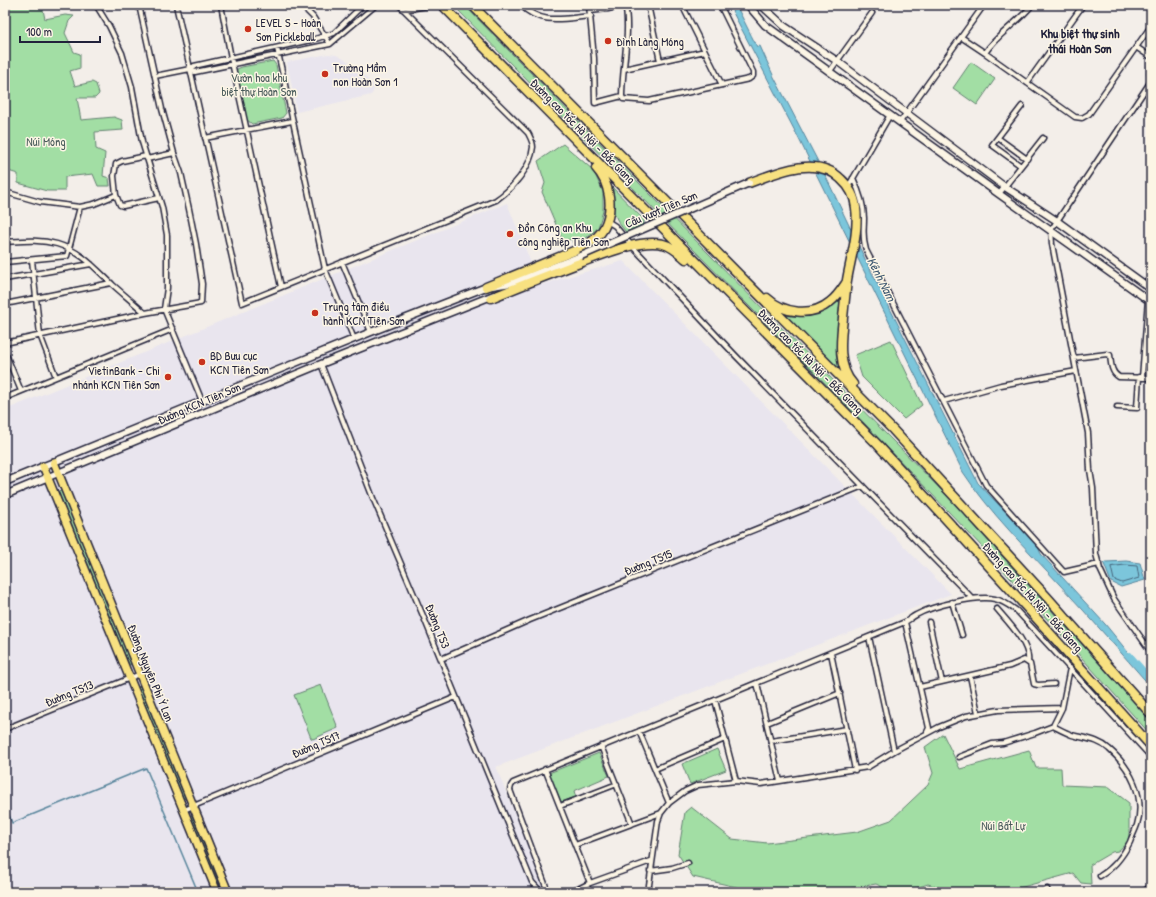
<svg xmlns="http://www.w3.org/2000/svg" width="1156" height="897" font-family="'Patrick Hand',sans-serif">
<rect width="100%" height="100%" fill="#f3eee9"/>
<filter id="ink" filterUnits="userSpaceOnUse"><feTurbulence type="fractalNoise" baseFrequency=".025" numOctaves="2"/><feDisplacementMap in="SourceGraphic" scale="8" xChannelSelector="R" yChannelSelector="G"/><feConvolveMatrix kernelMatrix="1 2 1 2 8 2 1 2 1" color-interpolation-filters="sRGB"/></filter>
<g filter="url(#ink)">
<path fill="#e9e5ee" d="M 328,54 L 336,55 L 346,60 L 375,86 L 373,92 L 371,95 L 297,112 L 287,62 Z
M 507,203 L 540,285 L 623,261 L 951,594 L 496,767 L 546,892 L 5,892 L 5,410 Z"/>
<path fill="#a2dea4" stroke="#628070" d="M 5,5 L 42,5 L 45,19 L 65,15 L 74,16 L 69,21 L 65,33 L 74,52 L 80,54 L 80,68 L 70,71 L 75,86 L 92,82 L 96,84 L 99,94 L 95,98 L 77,98 L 81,120 L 114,117 L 122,120 L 123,130 L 95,132 L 96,149 L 105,153 L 103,176 L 109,178 L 110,186 L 98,186 L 93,174 L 65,177 L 65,191 L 47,191 L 18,183 L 18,174 L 5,170 Z
M 453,5 L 464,5 L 956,505 L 1151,721 L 1151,735 L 984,549 L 948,511 L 865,424 Z
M 273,61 L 276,65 L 286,113 L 282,118 L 252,124 L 246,119 L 236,72 L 237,69 L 242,67 Z
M 971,62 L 995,79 L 977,105 L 953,88 Z
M 563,144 L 593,170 L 603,192 L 603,211 L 598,228 L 586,238 L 573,243 L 572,239 L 563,241 L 542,192 L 545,183 L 538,161 Z
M 610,185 L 644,220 L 644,227 L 627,233 C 612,217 612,206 610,185 Z
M 842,298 L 837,343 L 838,355 L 843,377 L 782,315 C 811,318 819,316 842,298 Z
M 891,340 L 922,405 L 904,419 L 862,377 L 855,355 Z
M 61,491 L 131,662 L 131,665 L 129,664 L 121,645 L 59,493 L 58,492 Z
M 321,685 L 338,728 L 313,739 L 311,738 L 294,695 Z
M 140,686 L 186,797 L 184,799 L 182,798 L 178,788 L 139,690 L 138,687 Z
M 943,734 L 960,769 L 1029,750 L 1036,768 L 1061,768 L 1062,785 L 1108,787 L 1129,803 L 1129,841 L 1118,851 L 1112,852 L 1090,865 L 1091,884 L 1081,883 L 1073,873 L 1019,888 L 992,892 L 953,892 L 928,884 L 904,892 L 893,892 L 876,884 L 841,890 L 838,892 L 758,892 L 693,877 L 678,854 L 685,812 L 691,807 L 732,839 L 767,843 L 857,832 L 891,820 L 928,785 L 933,773 L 925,747 Z
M 717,749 L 726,770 L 690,784 L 682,764 Z
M 599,753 L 609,776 L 574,791 L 576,797 L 561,802 L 549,773 Z
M 192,815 L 193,817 L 224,892 L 220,892 L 190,818 L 190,816 Z"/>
<path fill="#7bc6db" stroke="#57849b" d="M 729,5 L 736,5 L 757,47 L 760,46 L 773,75 L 826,177 L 865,259 L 978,483 L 1037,545 L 1041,554 L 1105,624 L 1136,662 L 1151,678 L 1151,687 C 1121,653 1091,618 1060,585 C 1026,548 990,513 963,472 L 797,135 Z
M 1126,561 L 1140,563 L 1145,580 L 1121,587 L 1111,582 L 1104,564 L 1106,562 Z"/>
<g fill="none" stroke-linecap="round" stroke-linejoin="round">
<path stroke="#46647b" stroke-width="1" d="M 1126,565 L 1137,566 L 1139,578 L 1122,583 L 1114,580 L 1111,567 Z"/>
<path stroke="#57849b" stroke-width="1.5" d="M 5,805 L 12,823 L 146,768 L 198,892"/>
<path stroke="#7bc6db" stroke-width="5.5" d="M 1130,655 L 1151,679"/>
<defs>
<path id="minor" d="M 96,5 L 109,26 L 122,53 L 132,87 L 142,142 L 162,207 L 167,235 L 167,288 L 164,309 L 202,401
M 176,5 L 242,303 L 496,200 C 512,189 531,168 533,147 C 533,142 530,137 528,133 L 399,5
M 221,5 L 231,58 L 281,287
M 301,5 L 313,17 L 330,44
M 521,5 C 541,26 565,18 591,16
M 589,5 L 594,58 L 595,103 L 622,96
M 625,5 C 631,30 622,69 622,96 L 623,99 L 649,101 L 749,79 L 753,76 L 753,72 L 720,5
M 648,5 L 660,61
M 682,5 L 722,85
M 1032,5 C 1017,24 998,33 985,53 L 1075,117 L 1082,118 L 1089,114 L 1151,26
M 404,10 L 432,5
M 590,11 L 608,9 L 624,5
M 961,37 L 985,53
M 1136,47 L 1151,57
M 277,48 L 325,269 L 354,339
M 1151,65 L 1150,73 L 1151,76
M 190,69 L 195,72 L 330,44 L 376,5
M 624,69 L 705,51
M 830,71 L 872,13
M 155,76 L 190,69 L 194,66 L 315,39 L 334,33 L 363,5
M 1151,81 L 1051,230 L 1052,244 L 1088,433 L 1090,470 L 1093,488 L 1096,554 L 1100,569 L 1114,599 L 1151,652
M 1027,83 L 1083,5
M 900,122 L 984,5
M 205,138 L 292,121
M 998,138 L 1027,159
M 147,159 L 174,153
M 1021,166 L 992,145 L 1022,106
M 853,178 C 859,191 864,204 864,218 C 864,231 862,237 866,250 L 986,485 L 1064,572 L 1099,564
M 848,187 L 890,115
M 5,192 L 40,202 L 80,207 L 94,204 L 116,195 L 114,176 L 116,164 L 122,161 L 146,156
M 999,194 L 1043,138
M 116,195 L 120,205 L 123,206 L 159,198
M 607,221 L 615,226 L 632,246 L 736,356 L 972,598
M 5,242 C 23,241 39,239 57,244 C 81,251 95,268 113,285 C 123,294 134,303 145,313
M 32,260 L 40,335 L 56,377
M 5,262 L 67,256 L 80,207
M 342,262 L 371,332
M 5,279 L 91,264
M 5,304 L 111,283
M 5,343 L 145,313 L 201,303 L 202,284 L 196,244 L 189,209 L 181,173 L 174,153 L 162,109 L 139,5
M 5,352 L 21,391
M 1074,358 L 1107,354 L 1110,355 C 1111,363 1111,373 1119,377 L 1151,378
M 321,364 L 373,498 L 424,618 L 532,882 L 541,892
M 1142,378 L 1148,299
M 5,398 L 173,329
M 944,401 L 1001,385 L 1076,371
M 1117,407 L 1137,408 L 1139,377
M 952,602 L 962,635
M 997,609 C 1007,621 1031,645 1028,662
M 905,622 L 929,728 L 927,732
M 929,622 L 942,682
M 869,637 L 894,751
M 831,653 L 855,770
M 441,659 L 530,620 L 863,486
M 970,676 L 978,713
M 757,683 L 780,781
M 920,687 L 1010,666 L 1024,660 L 1030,664 L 1034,684 L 1038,685 L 1054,684
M 715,700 L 736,781
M 767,723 L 840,693
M 1053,726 C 1059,729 1066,733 1072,735 C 1086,739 1098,739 1109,749 C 1130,767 1146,797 1137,825 C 1135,831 1132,836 1130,842 C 1123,856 1114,868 1100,876
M 5,729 L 140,674
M 639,731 L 669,803
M 771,741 L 847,729
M 601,746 L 632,824
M 959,757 L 992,744 L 1003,743 L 1035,733 L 1053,726 L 1062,708 L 1070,668
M 545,769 L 590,883
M 655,769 L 725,739
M 560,806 L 617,784
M 184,810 L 456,697
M 575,845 L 661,813
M 650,871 L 672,868 L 688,863
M 1047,889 L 1048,892
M 548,892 L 510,790 L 511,786 L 513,783 L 905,622 C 909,620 912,617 916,615 C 932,606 976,595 995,599 C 1004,601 1010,606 1017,611 L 1151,757
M 572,892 L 590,883 L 651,861
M 648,892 L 658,821 L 661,813 L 669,803 L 685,791 L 698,785 L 736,781 L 761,784 L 868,767 L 894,751 L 939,727 L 966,716 L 998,710 L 1062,708
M 1143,892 L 1151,886"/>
<path id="secondary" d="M 748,5 L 765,25 L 999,194 L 1151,302
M 761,5 L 784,26 L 837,61 L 1005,187 L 1057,221 L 1151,289
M 5,482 L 371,332 L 486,287 L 511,283 L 581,256
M 5,495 L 321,364 L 494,295"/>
<path id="primary" d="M 54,462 L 228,892
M 43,466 L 217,892"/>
<path id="motorway" d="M 442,5 L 878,445 L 1030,611 L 1151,746
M 472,5 L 893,430 L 1047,597 L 1151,714
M 749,183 C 775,173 817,154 841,179 C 849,186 855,197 856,208 C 859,232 851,257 847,280 C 846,289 845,298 844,308 C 842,332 835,364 853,384
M 486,287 L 586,246 C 593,241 600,235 604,228 C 614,209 610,183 596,168
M 491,298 C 520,286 548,275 577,264 C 602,255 637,239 663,244 C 672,246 679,253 686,259
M 767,298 C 784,314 812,317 830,302 C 837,297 842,289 846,283"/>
</defs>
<use href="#minor" stroke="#22223b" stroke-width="7"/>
<use href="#secondary" stroke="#22223b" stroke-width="9"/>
<use href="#primary" stroke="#22223b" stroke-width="10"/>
<use href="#motorway" stroke="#22223b" stroke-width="11"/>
<use href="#minor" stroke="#fcf5e5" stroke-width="4"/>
<use href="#secondary" stroke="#fcf5e5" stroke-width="6"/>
<use href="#primary" stroke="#f8e181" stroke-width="7"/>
<use href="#motorway" stroke="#f8e181" stroke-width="8"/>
<defs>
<path id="secondary-bridge" d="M 581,256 L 749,183"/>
</defs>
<use href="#secondary-bridge" stroke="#22223b" stroke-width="9" stroke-linecap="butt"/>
<use href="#secondary-bridge" stroke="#fcf5e5" stroke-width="6"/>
</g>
</g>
<g fill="#c8321e" stroke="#fcf5e5" stroke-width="1.5">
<circle cx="248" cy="29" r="4"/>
<circle cx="608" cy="41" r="4"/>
<circle cx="325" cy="74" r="4"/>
<circle cx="510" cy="234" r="4"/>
<circle cx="315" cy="313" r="4"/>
<circle cx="202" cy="362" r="4"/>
<circle cx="168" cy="377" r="4"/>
</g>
<g text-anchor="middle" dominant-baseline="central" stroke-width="3" stroke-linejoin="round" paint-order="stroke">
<g font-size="12" fill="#22223b" stroke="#fcf5e5" text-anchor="start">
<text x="256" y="22">LEVEL S - Hoàn<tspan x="256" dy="14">Sơn Pickleball</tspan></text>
<text x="616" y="41">Đình Làng Móng</text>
<text x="333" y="67">Trường Mầm<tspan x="333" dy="14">non Hoàn Sơn 1</tspan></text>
<text x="518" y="227">Đồn Công an Khu<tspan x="518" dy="14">công nghiệp Tiên Sơn</tspan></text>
<text x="323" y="306">Trung tâm điều<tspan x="323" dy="14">hành KCN Tiên Sơn</tspan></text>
<text x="210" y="355">BD Bưu cục<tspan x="210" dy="14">KCN Tiên Sơn</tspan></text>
<text x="160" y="370" text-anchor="end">VietinBank - Chi<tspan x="160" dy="14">nhánh KCN Tiên Sơn</tspan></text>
</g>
<g font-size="12" fill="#485a5a" stroke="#fcf5e5">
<text x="259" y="77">Vườn hoa khu<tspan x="259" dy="14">biệt thự Hoàn Sơn</tspan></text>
<text x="46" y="141">Núi Móng</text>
<text x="1003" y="825">Núi Bất Lự</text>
</g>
<g font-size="12" fill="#22223b" stroke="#fcf5e5">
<text transform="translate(583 131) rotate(45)">Đường cao tốc Hà Nội - Bắc Giang</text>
<text transform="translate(661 209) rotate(-23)">Cầu vượt Tiên Sơn</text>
<text transform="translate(811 361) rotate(45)">Đường cao tốc Hà Nội - Bắc Giang</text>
<text transform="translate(199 403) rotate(-23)">Đường KCN Tiên Sơn</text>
<text transform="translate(648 562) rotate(-22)">Đường TS15</text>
<text transform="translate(1033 597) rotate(48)">Đường cao tốc Hà Nội - Bắc Giang</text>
<text transform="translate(438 626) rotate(68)">Đường TS3</text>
<text transform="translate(151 673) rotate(68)">Đường Nguyên Phi Ỷ Lan</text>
<text transform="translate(69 693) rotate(-22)">Đường TS13</text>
<text transform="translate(316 744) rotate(-23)">Đường TS17</text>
</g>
<g font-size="13" font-weight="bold" fill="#22223b" stroke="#fcf5e5">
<text x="1080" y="33">Khu biệt thự sinh<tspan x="1080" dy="15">thái Hoàn Sơn</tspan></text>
</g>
<g font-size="13" font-style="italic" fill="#415b73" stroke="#fcf5e5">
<text transform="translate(882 279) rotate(63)">Kênh Nam</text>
</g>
</g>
<rect width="1156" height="897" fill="none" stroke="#fcf5e5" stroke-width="20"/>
<rect x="10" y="10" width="1136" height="877" fill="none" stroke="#22223b" stroke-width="1.5" filter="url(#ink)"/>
<path d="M20 36v6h80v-6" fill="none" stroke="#22223b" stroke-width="2"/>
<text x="26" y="36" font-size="12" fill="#22223b" stroke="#fcf5e5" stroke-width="3" paint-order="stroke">100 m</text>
</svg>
